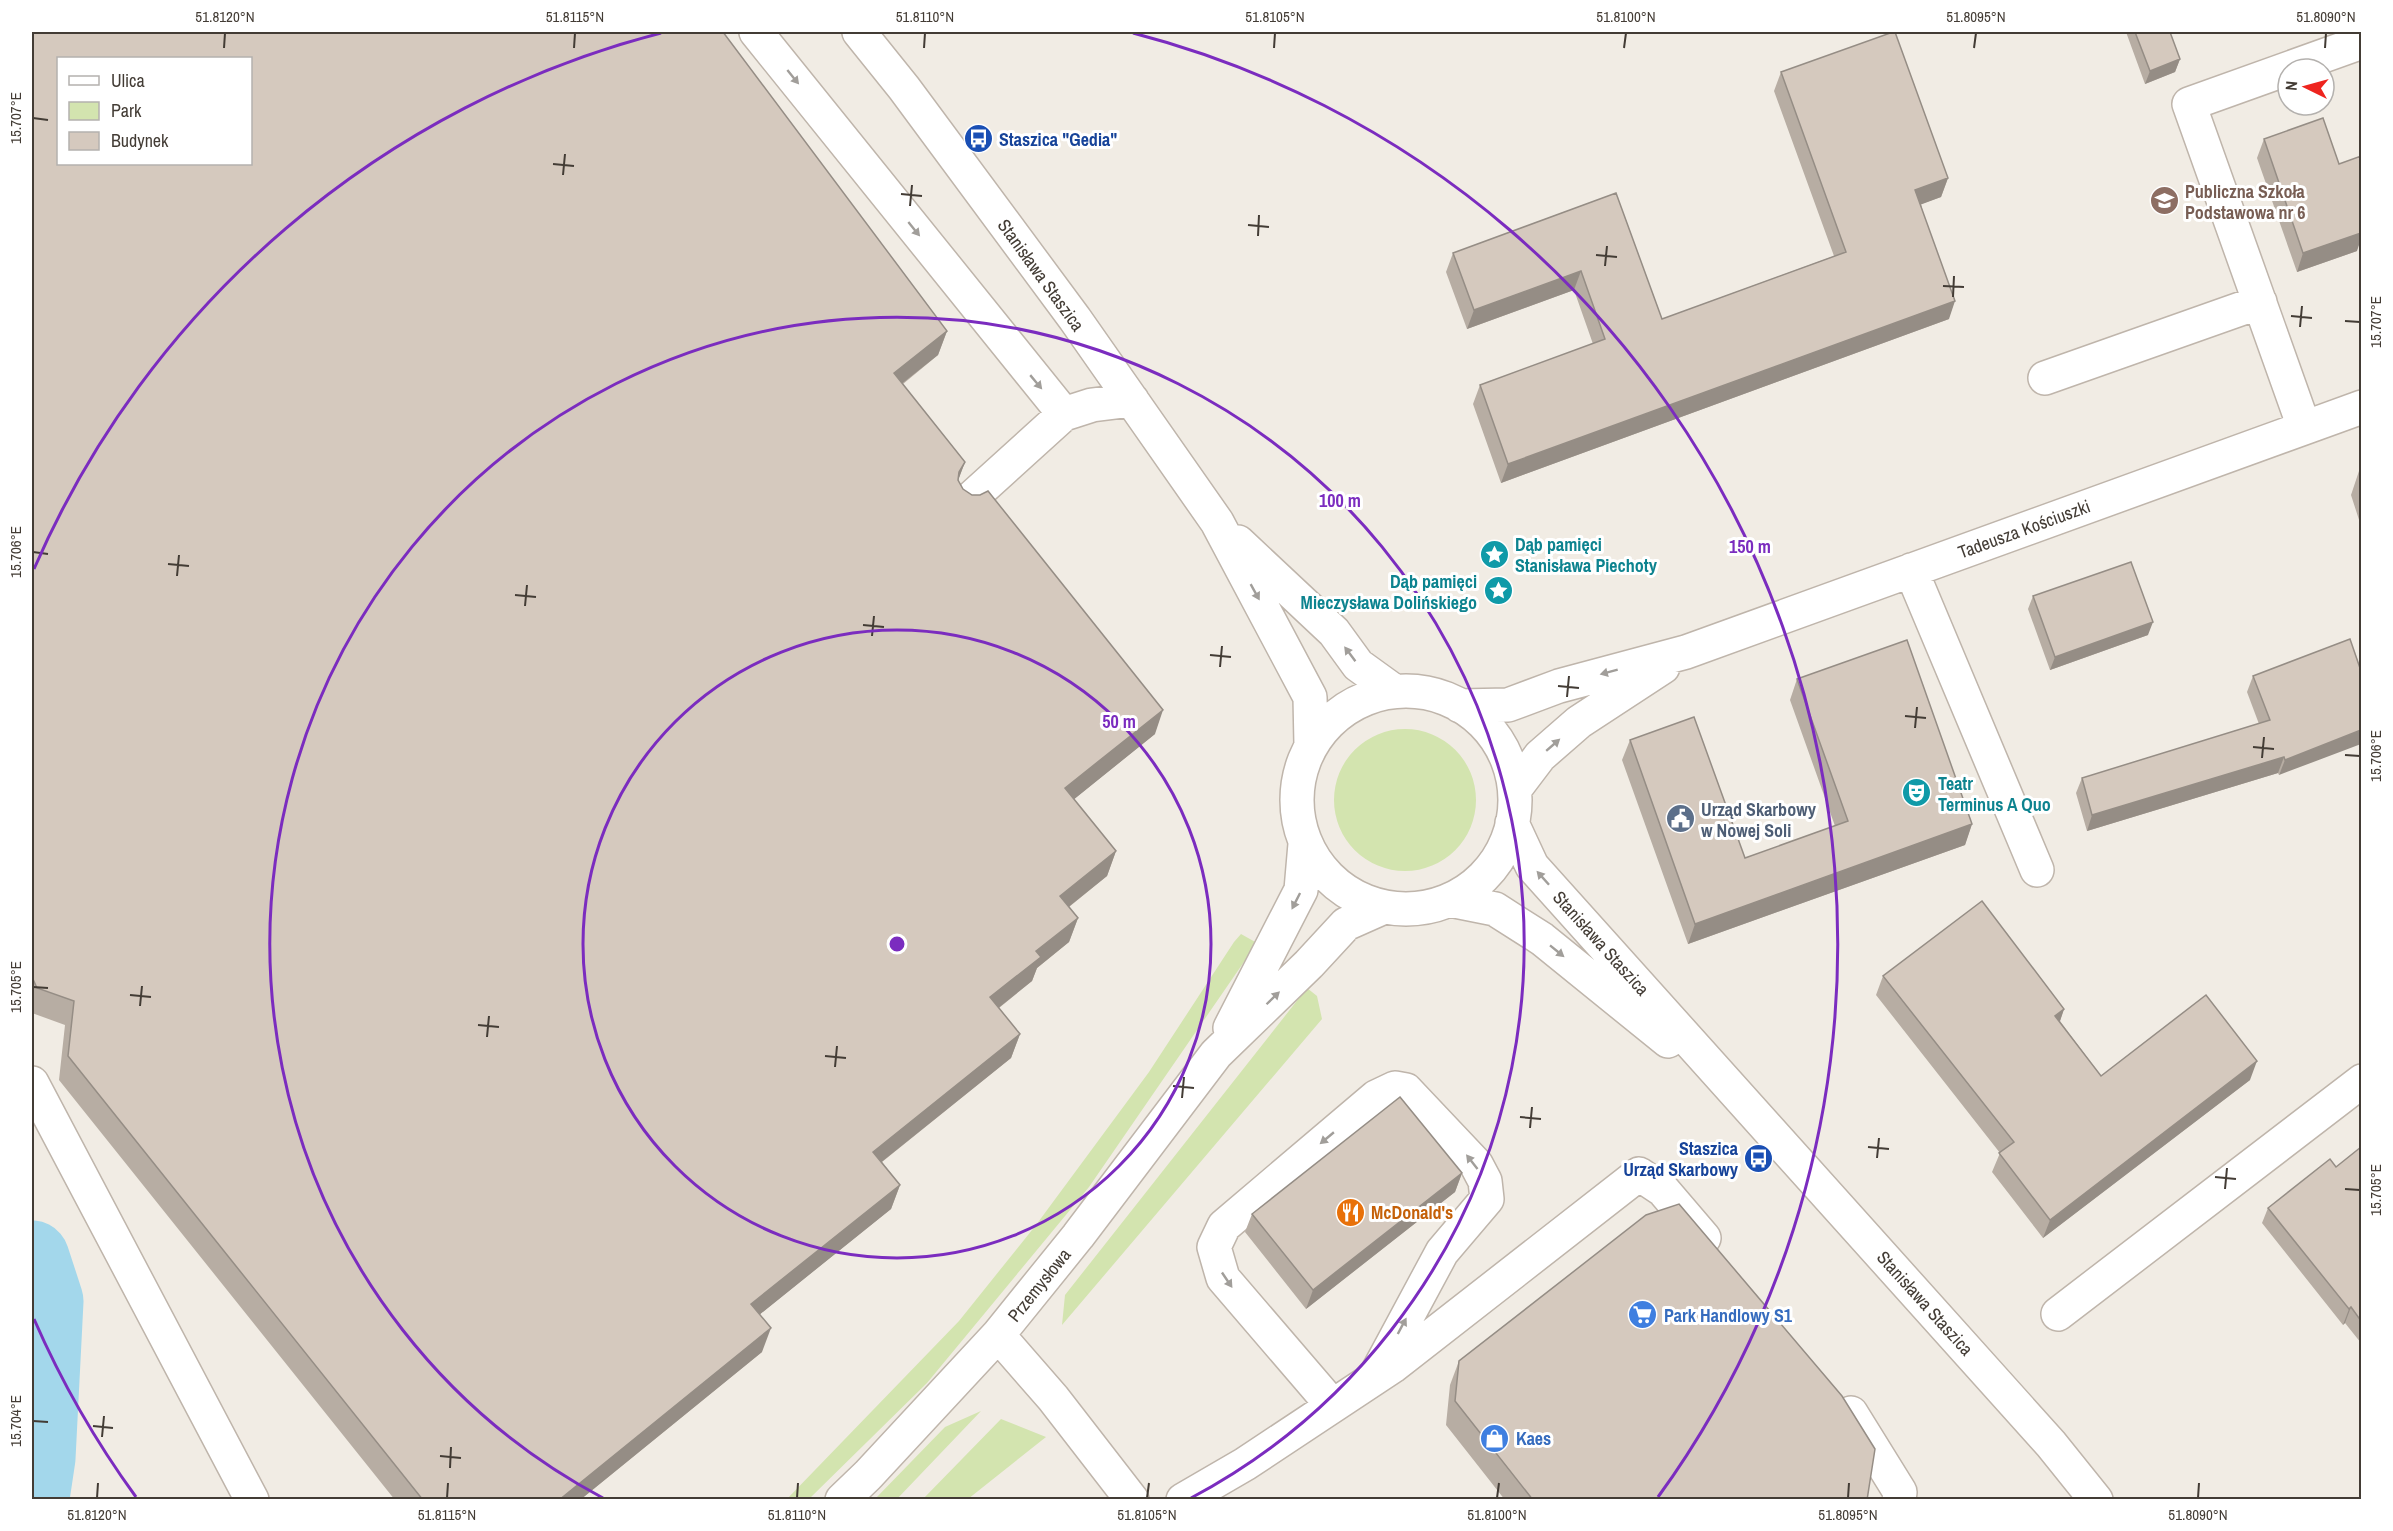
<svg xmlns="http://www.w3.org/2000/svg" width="2393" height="1531" font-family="'Archivo Narrow',sans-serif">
<rect width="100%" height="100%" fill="#f1ece4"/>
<path fill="#d3e4af" d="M1334 800a71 71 0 1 1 142 0a71 71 0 1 1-142 0Z
M 1241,934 L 1257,943 L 1089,1187 L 927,1383 L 809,1499 L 786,1500 L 959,1321 L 1036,1225 L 1149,1072 L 1234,942 Z
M 1307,988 L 1317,996 L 1322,1019 L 1062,1325 L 1065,1295 Z
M 981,1411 L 897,1499 L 875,1499 L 945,1427 Z
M 1001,1419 L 1046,1437 L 968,1499 L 923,1499 Z"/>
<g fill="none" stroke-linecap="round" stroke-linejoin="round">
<path stroke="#a3d7eb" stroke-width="75" d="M 32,1258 L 46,1301 L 38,1458 L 32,1498"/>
<defs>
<path id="minor" d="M 756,32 L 1064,414
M 859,32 L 904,88 L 1075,319 L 1217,522 L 1310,697 L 1311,745
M 2045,378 L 2260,302
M 2304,427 L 2189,104 L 2362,42
M 968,501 L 1064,414 L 1092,405 L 1132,400
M 1238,542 L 1334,632 L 1358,665 L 1394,691
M 1911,570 L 2037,870
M1297 800a109 109 0 1 1 218 0a109 109 0 1 1-218 0Z
M 1460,706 L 1508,705 L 1559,686 L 1686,652 L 2362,407
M 1515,789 L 1540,756 L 1579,722 L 1663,667
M 1512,823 L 1532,866 L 2051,1444 L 2096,1500
M 1450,900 L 1495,909 L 1542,939 L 1668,1041
M 1230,1028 L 1301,890 L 1305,844
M 32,1083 L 252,1500
M 2058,1314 L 2362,1081
M 998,1335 L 1053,1398 L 1132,1500
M 1332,1405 L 1223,1278 L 1214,1247 L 1224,1226 L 1376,1097 L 1395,1088 L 1406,1090 L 1476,1164 L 1485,1181 L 1487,1199 L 1442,1252 L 1378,1371
M 1851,1413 L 1900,1492 L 1899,1500
M 842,1500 L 868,1475 L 998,1335 L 1078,1236 L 1216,1054 L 1309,964 L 1346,924 L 1382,908
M 1183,1500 L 1245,1464 L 1393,1366 L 1639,1174 L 1663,1190 L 1704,1238"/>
</defs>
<use href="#minor" stroke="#bfb5ab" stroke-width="36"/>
<use href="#minor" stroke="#fff" stroke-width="33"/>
</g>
<path fill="#b7ada3" d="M 32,32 L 947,331 L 938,355 L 903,384 L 965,462 L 958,480 L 963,489 L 1155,734 L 1074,799 L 1116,851 L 1107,876 L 1069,907 L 1078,918 L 1069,942 L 1037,968 L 1032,981 L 999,1008 L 1020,1034 L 1011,1058 L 882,1162 L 900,1185 L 891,1209 L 760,1314 L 762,1352 L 580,1500 L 395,1500 L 59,1080 L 65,1025 L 32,1013 Z
M 2126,32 L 2170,32 L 2180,59 L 2175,72 L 2145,84 Z
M 1781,72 L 1948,178 L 1941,197 L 1921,204 L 1949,319 L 1501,483 L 1473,404 L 1480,385 L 1593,344 L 1574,290 L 1467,329 L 1446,272 L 1453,253 L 1616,193 L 1662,319 L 1834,256 L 1774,91 Z
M 2264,139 L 2339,164 L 2357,251 L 2297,272 L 2257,158 Z
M 2361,470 L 2361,526 L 2351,495 L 2359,471 Z
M 2033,596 L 2148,635 L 2050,670 L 2028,609 Z
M 2350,639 L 2279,775 L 2278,773 L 2087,831 L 2076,793 L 2082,778 L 2259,724 L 2247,692 L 2253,676 Z
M 1797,679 L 1972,824 L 1965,845 L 1688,944 L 1622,760 L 1630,740 L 1745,858 L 1835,826 L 1790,700 Z
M 1883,976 L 2064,1009 L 2060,1021 L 2101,1076 L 2250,1080 L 2043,1238 L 1992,1172 L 2000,1153 L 1876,995 Z
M 2361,1147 L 2361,1343 L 2345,1323 L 2343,1325 L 2262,1223 L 2268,1208 L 2336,1167 Z
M 1462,1173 L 1455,1192 L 1306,1309 L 1245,1232 L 1252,1214 Z
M 1459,1361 L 1867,1500 L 1505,1500 L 1446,1425 L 1450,1385 Z"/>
<path fill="#958d85" d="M 2180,59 L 2175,72 L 2145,84 L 2150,71 Z
M 1948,178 L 1941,197 L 1909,209 L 1915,190 Z
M 2361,222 L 2361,239 L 2357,251 L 2297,272 L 2303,253 Z
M 1581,271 L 1574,290 L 1467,329 L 1474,310 Z
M 1955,301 L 1949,319 L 1501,483 L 1508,464 Z
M 947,331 L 938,355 L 885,397 L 894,373 Z
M 965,462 L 956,486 L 959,472 Z
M 2153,622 L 2148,635 L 2050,670 L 2055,657 Z
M 1163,710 L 1155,734 L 1057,813 L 1065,788 Z
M 2361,730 L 2361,744 L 2279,775 L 2285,760 Z
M 2284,757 L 2278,773 L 2087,831 L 2092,815 Z
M 1972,824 L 1965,845 L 1688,944 L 1695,924 Z
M 1116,851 L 1107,876 L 1051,921 L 1060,896 Z
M 1078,918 L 1069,942 L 1037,968 L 1032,981 L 982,1021 L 990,997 L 1036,951 Z
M 2064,1009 L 2058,1027 L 2055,1016 Z
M 1020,1034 L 1011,1058 L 864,1176 L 873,1152 Z
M 2257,1061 L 2250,1080 L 2043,1238 L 2050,1220 Z
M 1462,1173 L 1455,1192 L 1306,1309 L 1313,1290 Z
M 900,1185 L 891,1209 L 743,1328 L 751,1304 Z
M 2351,1307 L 2345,1323 L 2343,1325 L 2349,1309 Z
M 771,1328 L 762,1352 L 580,1500 L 559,1500 Z"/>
<path fill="#d5c9be" stroke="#958d85" stroke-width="1.5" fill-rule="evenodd" d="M 32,32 L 723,32 L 947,331 L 894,373 L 965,462 L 959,472 L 958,480 L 963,489 L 972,495 L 980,495 L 988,491 L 1163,710 L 1065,788 L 1116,851 L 1060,896 L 1078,918 L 1036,951 L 1041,957 L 990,997 L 1020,1034 L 873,1152 L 900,1185 L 751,1304 L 771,1328 L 559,1500 L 423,1500 L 68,1056 L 74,1001 L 37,988 L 32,977 ZM 58,58 L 250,58 L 250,164 L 58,164 Z
M 1893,32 L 1895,32 L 1948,178 L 1915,190 L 1955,301 L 1508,464 L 1480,385 L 1605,339 L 1581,271 L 1474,310 L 1453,253 L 1616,193 L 1662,319 L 1846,252 L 1781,72 Z
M 2135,32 L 2170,32 L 2180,59 L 2150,71 Z
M 2323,118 L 2339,164 L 2361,156 L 2361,233 L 2303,253 L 2264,139 Z
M 2131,562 L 2153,622 L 2055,657 L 2033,596 Z
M 2350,639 L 2361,671 L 2361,730 L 2285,760 L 2284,757 L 2092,815 L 2082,778 L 2270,720 L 2253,676 Z
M 1907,640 L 1972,824 L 1695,924 L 1630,740 L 1694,717 L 1745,858 L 1848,821 L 1797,679 Z
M 1982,901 L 2064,1009 L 2055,1016 L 2101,1076 L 2206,995 L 2257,1061 L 2050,1220 L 1999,1153 L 2014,1142 L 1883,976 Z
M 1400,1097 L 1462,1173 L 1313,1290 L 1252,1214 Z
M 2361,1147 L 2361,1321 L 2351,1307 L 2349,1309 L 2268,1208 L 2330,1159 L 2336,1167 Z
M 1679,1204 L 1842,1396 L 1875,1449 L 1867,1500 L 1533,1500 L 1455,1401 L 1459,1361 L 1646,1215 Z"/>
<defs><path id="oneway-solid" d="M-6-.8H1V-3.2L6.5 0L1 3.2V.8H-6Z" transform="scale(1.5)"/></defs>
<g fill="#a19e9a">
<use href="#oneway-solid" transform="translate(793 77) rotate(51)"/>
<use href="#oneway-solid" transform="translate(914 229) rotate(51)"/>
<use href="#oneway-solid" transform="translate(1036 382) rotate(50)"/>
<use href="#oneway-solid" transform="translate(1255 592) rotate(61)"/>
<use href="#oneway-solid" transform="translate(1350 654) rotate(-127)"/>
<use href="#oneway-solid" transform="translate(1609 672) rotate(165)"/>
<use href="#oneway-solid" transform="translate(1553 745) rotate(-41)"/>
<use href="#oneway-solid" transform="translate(1543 878) rotate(-132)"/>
<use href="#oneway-solid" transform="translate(1296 901) rotate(117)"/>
<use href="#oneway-solid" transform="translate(1557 951) rotate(39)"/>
<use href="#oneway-solid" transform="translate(1273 998) rotate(-44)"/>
<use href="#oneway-solid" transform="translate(1327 1138) rotate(140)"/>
<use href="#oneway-solid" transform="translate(1472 1162) rotate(-128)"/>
<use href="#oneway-solid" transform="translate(1227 1280) rotate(56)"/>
<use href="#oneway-solid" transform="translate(1402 1326) rotate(-62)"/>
</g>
<path fill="none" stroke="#433c35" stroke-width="2" d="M 224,48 L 225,33M 574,48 L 575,33M 924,48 L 925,33M 1274,48 L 1275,33M 1624,48 L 1626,33M 1974,48 L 1976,33M 2325,48 L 2326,33M 33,118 L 48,120M 553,164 L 574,166M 563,175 L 565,154M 901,194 L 922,196M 910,206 L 912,185M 1248,225 L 1269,227M 1258,236 L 1259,215M 1596,255 L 1617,257M 1605,266 L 1607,246M 1943,286 L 1964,287M 1953,297 L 1954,276M 2291,316 L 2312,318M 2345,321 L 2360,322M 2300,327 L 2302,306M 33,552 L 48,554M 168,564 L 189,566M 177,576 L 179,555M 515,595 L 536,597M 525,606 L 527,585M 863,625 L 884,627M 872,636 L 874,616M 1210,655 L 1231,657M 1220,667 L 1222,646M 1558,686 L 1579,688M 1567,697 L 1569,676M 1905,716 L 1926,718M 1915,728 L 1917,707M 2253,747 L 2274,749M 2345,755 L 2360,756M 2262,758 L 2264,737M 33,987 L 48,988M 130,995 L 151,997M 140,1006 L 142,986M 478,1025 L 499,1027M 487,1037 L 489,1016M 825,1056 L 846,1058M 835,1067 L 837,1046M 1173,1086 L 1194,1088M 1182,1098 L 1184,1077M 1520,1117 L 1541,1119M 1530,1128 L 1532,1107M 1868,1147 L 1889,1149M 1877,1158 L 1879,1138M 2215,1177 L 2236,1179M 2225,1189 L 2227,1168M 2345,1189 L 2360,1190M 33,1421 L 48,1422M 93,1426 L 113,1428M 102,1437 L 104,1416M 440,1456 L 461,1458M 450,1468 L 451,1447M 97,1498 L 98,1483M 447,1498 L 448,1483M 797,1498 L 798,1483M 1147,1498 L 1149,1483M 1497,1498 L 1499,1483M 1848,1498 L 1849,1483M 2198,1498 L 2199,1483"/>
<g fill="none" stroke="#7b2cbf" stroke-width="3">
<circle cx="897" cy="944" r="314"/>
<path d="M603 1498A627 627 0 1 1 1191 1498"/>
<path d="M136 1497A941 941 0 0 1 34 1319M34 569A941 941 0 0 1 661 33M1133 33A941 941 0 0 1 1658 1497"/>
</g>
<defs>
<symbol id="bus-disc" viewBox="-11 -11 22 22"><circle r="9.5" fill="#1a4fb4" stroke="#fff"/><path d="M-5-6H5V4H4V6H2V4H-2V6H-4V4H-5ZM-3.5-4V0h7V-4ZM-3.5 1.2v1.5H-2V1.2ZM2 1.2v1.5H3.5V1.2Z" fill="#fff"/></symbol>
<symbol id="school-disc" viewBox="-11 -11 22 22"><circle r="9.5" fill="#8d6e63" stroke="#fff"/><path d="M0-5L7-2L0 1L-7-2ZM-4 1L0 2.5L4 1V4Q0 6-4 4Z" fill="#fff"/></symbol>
<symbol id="sight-disc" viewBox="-11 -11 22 22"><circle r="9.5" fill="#0f9aa8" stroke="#fff"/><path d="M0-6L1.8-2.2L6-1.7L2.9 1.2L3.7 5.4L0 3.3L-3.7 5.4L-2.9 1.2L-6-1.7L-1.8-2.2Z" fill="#fff"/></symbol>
<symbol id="theatre-disc" viewBox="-11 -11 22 22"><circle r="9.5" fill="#0f9aa8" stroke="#fff"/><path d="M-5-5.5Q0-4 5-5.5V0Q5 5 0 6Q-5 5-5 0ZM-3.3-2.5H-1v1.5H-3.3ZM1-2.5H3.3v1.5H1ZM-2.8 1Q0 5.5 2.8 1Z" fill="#fff"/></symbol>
<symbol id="civic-disc" viewBox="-11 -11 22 22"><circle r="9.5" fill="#5c6f8a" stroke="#fff"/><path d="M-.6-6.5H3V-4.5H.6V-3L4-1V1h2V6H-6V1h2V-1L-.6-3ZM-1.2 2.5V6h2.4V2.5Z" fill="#fff"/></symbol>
<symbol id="restaurant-disc" viewBox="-11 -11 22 22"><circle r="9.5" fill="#e8710a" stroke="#fff"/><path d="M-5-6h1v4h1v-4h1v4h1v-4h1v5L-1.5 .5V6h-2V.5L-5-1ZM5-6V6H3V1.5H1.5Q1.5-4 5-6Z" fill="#fff"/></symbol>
<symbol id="supermarket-disc" viewBox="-11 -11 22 22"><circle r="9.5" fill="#3f7fe0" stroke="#fff"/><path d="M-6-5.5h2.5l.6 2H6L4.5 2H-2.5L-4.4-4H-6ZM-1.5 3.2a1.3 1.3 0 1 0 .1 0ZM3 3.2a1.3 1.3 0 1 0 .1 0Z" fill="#fff"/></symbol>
<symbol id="shop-disc" viewBox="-11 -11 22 22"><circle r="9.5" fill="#3f7fe0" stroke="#fff"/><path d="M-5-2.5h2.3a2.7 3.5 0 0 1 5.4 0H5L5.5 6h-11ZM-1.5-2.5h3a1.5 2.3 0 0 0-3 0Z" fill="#fff"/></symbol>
</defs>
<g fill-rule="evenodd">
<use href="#bus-disc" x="962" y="122" width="33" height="33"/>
<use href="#school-disc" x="2148" y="184" width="33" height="33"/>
<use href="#sight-disc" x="1478" y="538" width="33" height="33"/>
<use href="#sight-disc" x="1482" y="574" width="33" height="33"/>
<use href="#theatre-disc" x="1900" y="776" width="33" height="33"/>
<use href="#civic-disc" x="1664" y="802" width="33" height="33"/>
<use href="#bus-disc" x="1742" y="1142" width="33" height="33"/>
<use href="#restaurant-disc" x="1334" y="1196" width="33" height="33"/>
<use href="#supermarket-disc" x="1626" y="1298" width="33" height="33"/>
<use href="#shop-disc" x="1478" y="1422" width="33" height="33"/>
</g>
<g text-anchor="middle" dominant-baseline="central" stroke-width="6" stroke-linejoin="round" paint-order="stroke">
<g font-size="18" font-weight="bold" fill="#164399" stroke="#fff" text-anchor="start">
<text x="999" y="139">Staszica "Gedia"</text>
<text x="1738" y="1148" text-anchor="end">Staszica<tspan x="1738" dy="21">Urząd Skarbowy</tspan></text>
</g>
<g font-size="18" font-weight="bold" fill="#785e54" stroke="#fff" text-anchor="start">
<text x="2185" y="191">Publiczna Szkoła<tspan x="2185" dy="21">Podstawowa nr 6</tspan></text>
</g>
<g font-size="18" fill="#433c35" stroke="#fff">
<text transform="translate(1041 275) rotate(54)">Stanisława Staszica</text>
<text transform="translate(2024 529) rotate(-20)">Tadeusza Kościuszki</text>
<text transform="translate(1601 943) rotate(48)">Stanisława Staszica</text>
<text transform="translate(1039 1285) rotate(-51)">Przemysłowa</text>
<text transform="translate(1925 1303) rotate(48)">Stanisława Staszica</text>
</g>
<g font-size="18" font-weight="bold" fill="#0d838f" stroke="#fff" text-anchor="start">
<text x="1515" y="544">Dąb pamięci<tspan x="1515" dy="21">Stanisława Piechoty</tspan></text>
<text x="1477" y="581" text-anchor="end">Dąb pamięci<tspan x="1477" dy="21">Mieczysława Dolińskiego</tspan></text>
<text x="1938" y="783">Teatr<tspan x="1938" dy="21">Terminus A Quo</tspan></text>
</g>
<g font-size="18" font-weight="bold" fill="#4e5e75" stroke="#fff" text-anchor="start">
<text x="1701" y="809">Urząd Skarbowy<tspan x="1701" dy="21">w Nowej Soli</tspan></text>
</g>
<g font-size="18" font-weight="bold" fill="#c56008" stroke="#fff" text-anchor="start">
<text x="1371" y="1212">McDonald's</text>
</g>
<g font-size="18" font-weight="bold" fill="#366cbe" stroke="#fff" text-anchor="start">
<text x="1664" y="1315">Park Handlowy S1</text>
<text x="1516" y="1438">Kaes</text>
</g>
</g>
<circle cx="897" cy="944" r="9" fill="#7b2cbf" stroke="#fff" stroke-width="3"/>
<g font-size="18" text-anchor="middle" font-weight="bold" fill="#7b2cbf" stroke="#fff" stroke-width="6" stroke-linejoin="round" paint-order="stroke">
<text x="1340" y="507">100 m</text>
<text x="1750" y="553">150 m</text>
<text x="1119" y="728">50 m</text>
</g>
<rect width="2393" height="1531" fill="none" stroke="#ffffff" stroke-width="66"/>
<rect x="57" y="57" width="195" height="108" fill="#ffffff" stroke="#b4b1ae" stroke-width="1.5"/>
<rect x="69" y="76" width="30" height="9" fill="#ffffff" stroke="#b4b1ae" stroke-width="1.5"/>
<text x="111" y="87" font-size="18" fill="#433c35">Ulica</text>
<rect x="69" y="102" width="30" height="18" fill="#d3e4af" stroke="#b4b1ae" stroke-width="1.5"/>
<text x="111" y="117" font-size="18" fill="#433c35">Park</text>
<rect x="69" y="132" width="30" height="18" fill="#d5c9be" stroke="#b4b1ae" stroke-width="1.5"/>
<text x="111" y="147" font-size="18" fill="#433c35">Budynek</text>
<g transform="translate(2306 87) rotate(275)"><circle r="28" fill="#ffffff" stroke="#b4b1ae" stroke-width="1.5"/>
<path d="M0-4.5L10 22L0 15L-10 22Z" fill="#ee241f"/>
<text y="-9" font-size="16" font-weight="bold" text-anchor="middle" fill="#433c35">N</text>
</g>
<rect x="33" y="33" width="2327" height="1465" fill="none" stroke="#433c35" stroke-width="2"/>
<g font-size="15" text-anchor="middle" fill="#433c35">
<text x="225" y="22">51.8120°N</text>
<text x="575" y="22">51.8115°N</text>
<text x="925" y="22">51.8110°N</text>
<text x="1275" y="22">51.8105°N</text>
<text x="1626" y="22">51.8100°N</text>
<text x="1976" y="22">51.8095°N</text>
<text x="2326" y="22">51.8090°N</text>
<text transform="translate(16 118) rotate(-90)" y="5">15.707°E</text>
<text transform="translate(2376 322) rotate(-90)" y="5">15.707°E</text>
<text transform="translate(16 552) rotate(-90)" y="5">15.706°E</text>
<text transform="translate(2376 756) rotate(-90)" y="5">15.706°E</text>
<text transform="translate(16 987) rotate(-90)" y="5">15.705°E</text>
<text transform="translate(2376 1190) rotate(-90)" y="5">15.705°E</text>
<text transform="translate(16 1421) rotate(-90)" y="5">15.704°E</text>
<text x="97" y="1520">51.8120°N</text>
<text x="447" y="1520">51.8115°N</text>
<text x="797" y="1520">51.8110°N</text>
<text x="1147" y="1520">51.8105°N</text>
<text x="1497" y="1520">51.8100°N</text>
<text x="1848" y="1520">51.8095°N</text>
<text x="2198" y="1520">51.8090°N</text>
</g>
</svg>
